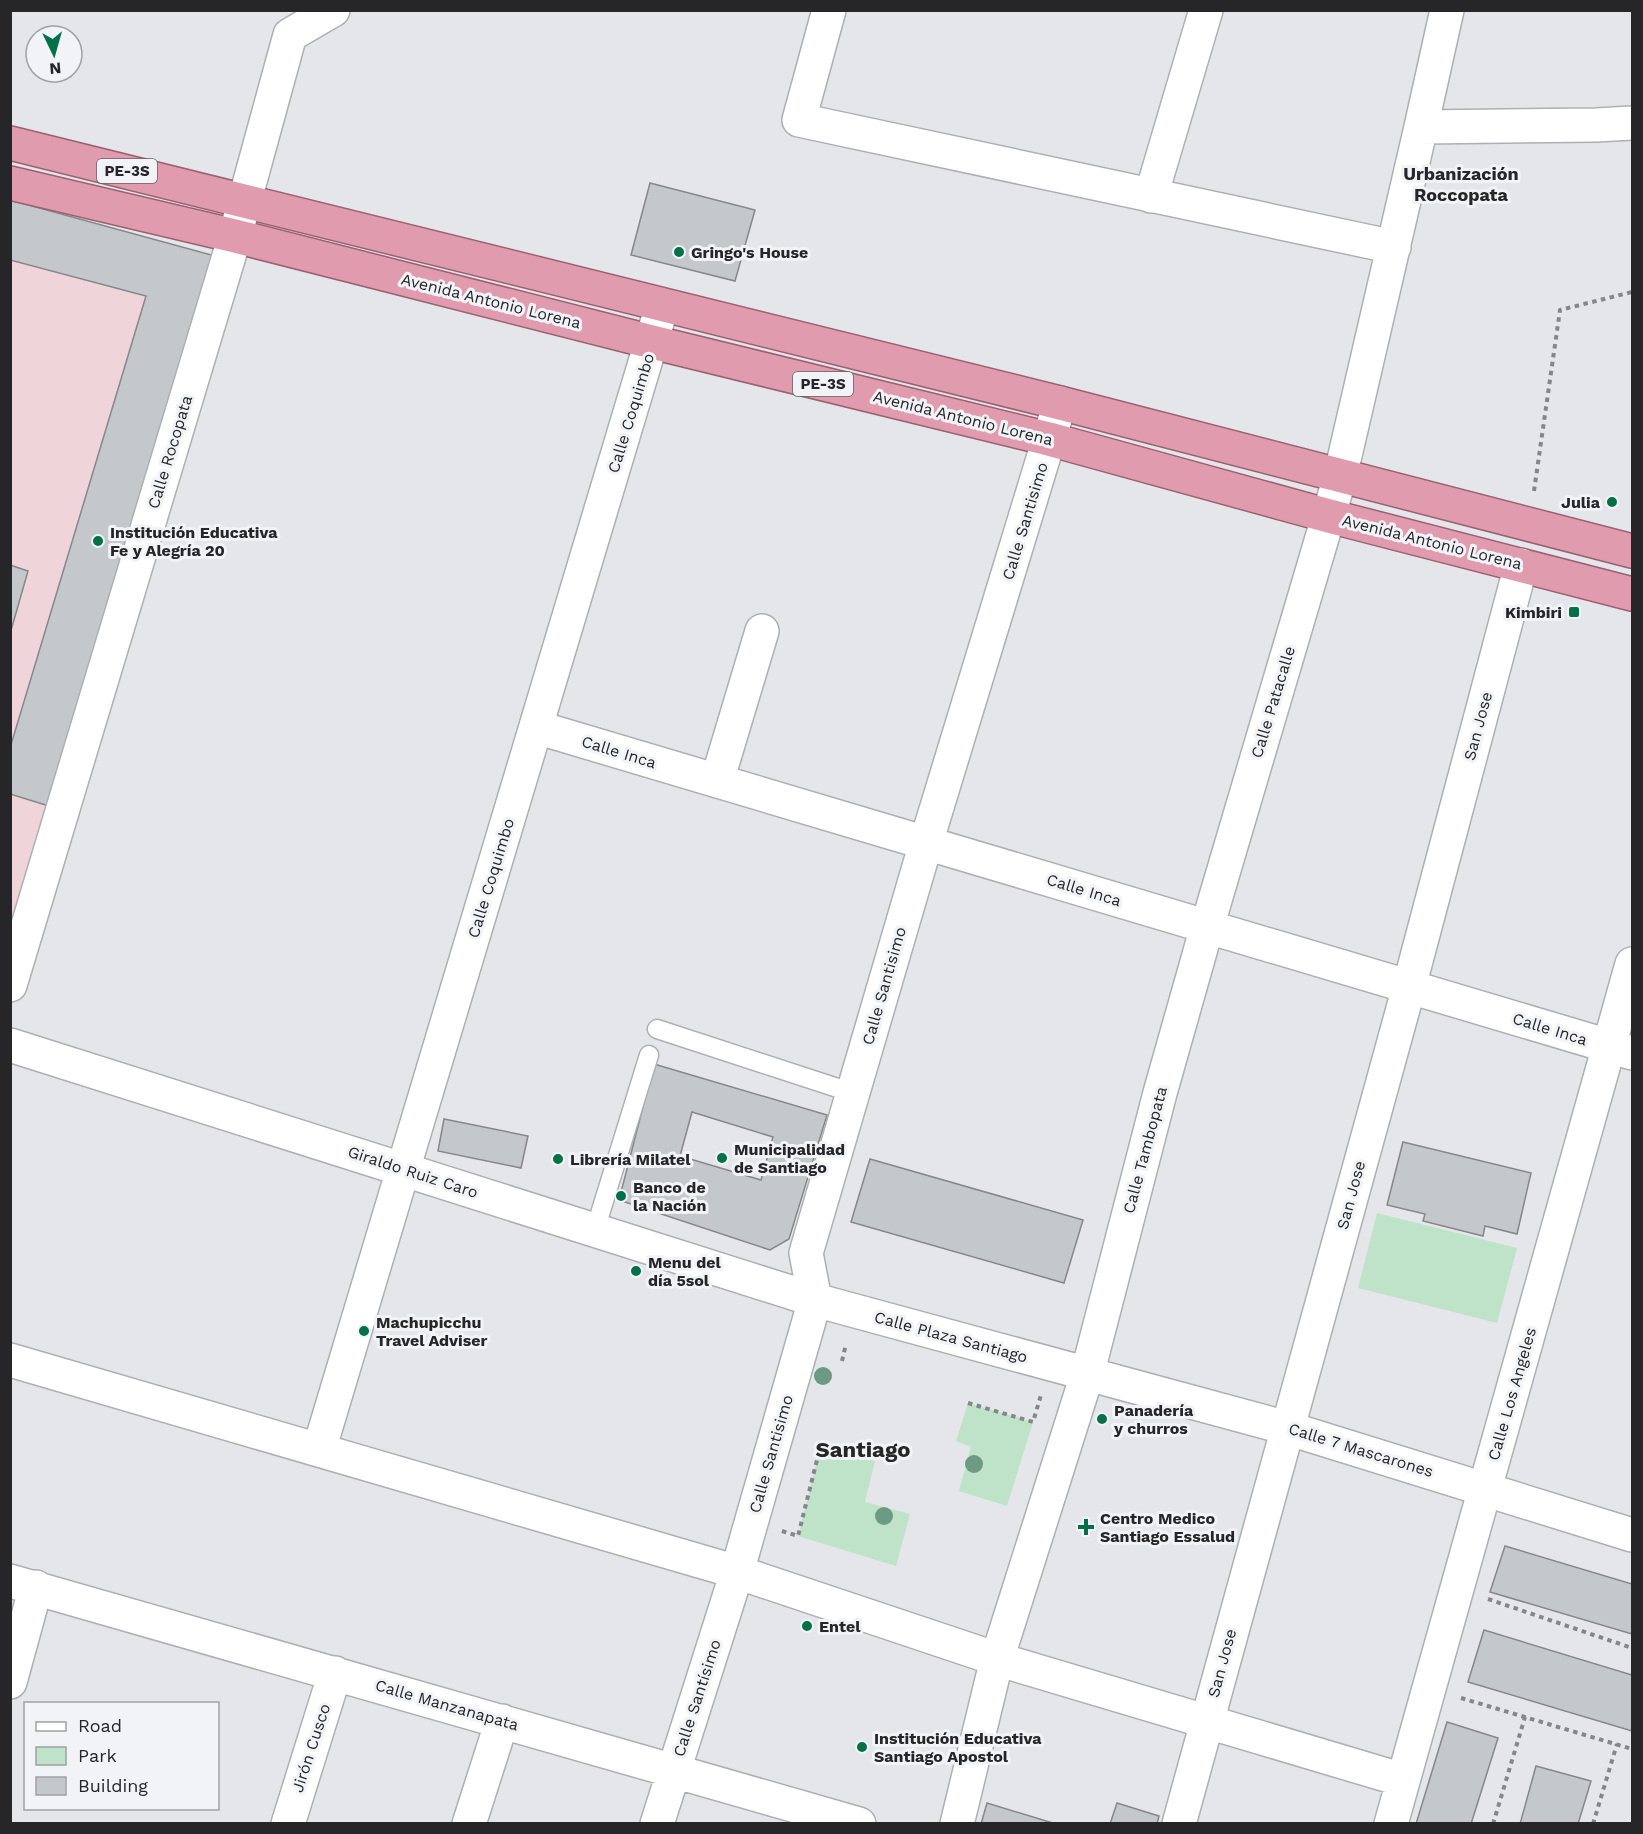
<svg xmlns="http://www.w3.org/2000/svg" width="1643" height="1834" font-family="'Work Sans',sans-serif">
<rect width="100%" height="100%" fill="#e4e6ea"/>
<path fill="#efd4da" d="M 11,200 L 215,256 L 11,934 Z"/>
<path fill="#bfe3c8" d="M 1377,1213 L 1517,1248 L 1497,1323 L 1358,1288 Z
M 968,1403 L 1033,1422 L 1007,1506 L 959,1491 L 971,1447 L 956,1441 Z
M 820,1448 L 875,1461 L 865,1502 L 910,1514 L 896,1566 L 798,1536 Z"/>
<path fill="#c5c8cb" stroke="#85878b" stroke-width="1.5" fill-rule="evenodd" d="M 650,183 L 755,210 L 735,281 L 631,255 Z
M 10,200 L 215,256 L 49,806 L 10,794 L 10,748 L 146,296 L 10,260 Z
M 10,565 L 28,571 L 10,634 Z
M 654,1064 L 827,1115 L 789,1239 L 770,1250 L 619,1200 ZM 692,1112 L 773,1137 L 761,1180 L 680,1156 Z
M 444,1119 L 528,1136 L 521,1168 L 438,1151 Z
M 1403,1142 L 1531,1173 L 1517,1234 L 1485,1226 L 1483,1236 L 1423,1221 L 1425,1214 L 1387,1205 Z
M 870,1159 L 1083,1220 L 1064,1283 L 851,1222 Z
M 1505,1546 L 1632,1584 L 1632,1634 L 1490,1592 Z
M 1484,1630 L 1632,1675 L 1632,1731 L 1468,1682 Z
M 1447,1722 L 1498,1738 L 1471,1824 L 1416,1824 Z
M 1536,1766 L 1591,1781 L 1578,1824 L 1520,1824 Z
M 987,1803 L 1056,1824 L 981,1824 Z
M 1117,1803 L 1159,1816 L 1157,1824 L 1110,1824 Z"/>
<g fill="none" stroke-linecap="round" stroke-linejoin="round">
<defs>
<path id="service" d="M 657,1029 L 853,1093
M 595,1230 L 649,1055"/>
<path id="minor" d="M 829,10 L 799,120 L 1394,247
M 1421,127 L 1447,10
M 1151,196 L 1206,10
M 536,727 L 1632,1053
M 717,781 L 762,631
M 10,985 L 235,236
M 10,1045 L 815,1300 L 1287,1428 L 1632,1535
M 10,1360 L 737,1572 L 997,1659 L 1403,1780
M 319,1450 L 662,306
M 10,1581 L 859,1824
M 10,1682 L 36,1587
M 288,1824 L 335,1673
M 469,1824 L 502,1721
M 657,1824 L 737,1572 L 815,1300 L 806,1253 L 926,843 L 1060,403
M 957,1824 L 997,1659 L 1087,1375 L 1160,1093 L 1207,927 L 1340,477 L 1421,127 L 1596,125 L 1632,123
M 1179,1824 L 1409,987 L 1521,565
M 1391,1824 L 1632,964"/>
<path id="tertiary" d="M 235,236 L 290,35 L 333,10"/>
<path id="trunk" d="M 10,143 L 1060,403 L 1632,551
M 10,183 L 235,236 L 652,342 L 1049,439 L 1329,516 L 1632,594"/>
</defs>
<use href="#service" stroke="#adb0b3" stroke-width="21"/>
<use href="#minor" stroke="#adb0b3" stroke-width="36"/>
<use href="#tertiary" stroke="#adb0b3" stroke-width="36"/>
<use href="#trunk" stroke="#9a6271" stroke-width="36"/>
<path stroke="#858689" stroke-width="4" stroke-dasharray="4.5 4.5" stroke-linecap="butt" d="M 1534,491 L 1560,310 L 1632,292
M 842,1361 L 846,1344
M 968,1403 L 1033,1422 L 1041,1395
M 782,1531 L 798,1536 L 820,1448
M 1488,1599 L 1632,1648
M 1461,1698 L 1632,1749
M 1493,1824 L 1525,1717
M 1593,1824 L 1617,1744"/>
<use href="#service" stroke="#fff" stroke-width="18"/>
<use href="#minor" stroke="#fff" stroke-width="33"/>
<use href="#tertiary" stroke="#fff" stroke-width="33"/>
<use href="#trunk" stroke="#e09cae" stroke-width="33"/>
</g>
<g fill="#6d9a83">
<circle cx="823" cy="1376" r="9"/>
<circle cx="974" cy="1464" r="9"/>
<circle cx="884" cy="1516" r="9"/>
</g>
<g fill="#027049" stroke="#f1f3f7" stroke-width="2">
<circle cx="679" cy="252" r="6"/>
<circle cx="1612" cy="502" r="6"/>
<circle cx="98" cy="541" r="6"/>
<rect x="1568" y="606" width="12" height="12" rx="3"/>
<circle cx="722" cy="1158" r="6"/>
<circle cx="558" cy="1159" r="6"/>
<circle cx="621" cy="1196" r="6"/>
<circle cx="636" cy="1271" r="6"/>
<circle cx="364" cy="1331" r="6"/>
<circle cx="1102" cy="1419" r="6"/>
<path d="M1083 1518h6v6h6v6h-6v6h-6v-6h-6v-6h6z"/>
<circle cx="807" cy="1626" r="6"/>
<circle cx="862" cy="1747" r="6"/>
</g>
<g text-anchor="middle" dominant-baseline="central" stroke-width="6" stroke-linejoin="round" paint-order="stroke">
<g fill="#f1f3f7" stroke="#636466" stroke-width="1.5">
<rect x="97" y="159" width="60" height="24" rx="4.5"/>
<rect x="793" y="372" width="60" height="24" rx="4.5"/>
</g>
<g font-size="15" font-weight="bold" fill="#262628">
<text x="127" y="171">PE-3S</text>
<text x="823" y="384">PE-3S</text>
</g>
<g font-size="16" font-weight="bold" fill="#262628" stroke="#f1f3f7" text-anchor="start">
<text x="691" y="252">Gringo's House</text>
<text x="1600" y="502" text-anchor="end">Julia</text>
<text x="110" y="532">Institución Educativa<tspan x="110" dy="18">Fe y Alegría 20</tspan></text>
<text x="1562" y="612" text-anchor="end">Kimbiri</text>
<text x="734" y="1149">Municipalidad<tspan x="734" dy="18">de Santiago</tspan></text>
<text x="570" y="1159">Librería Milatel</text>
<text x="633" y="1187">Banco de<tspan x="633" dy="18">la Nación</tspan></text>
<text x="648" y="1262">Menu del<tspan x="648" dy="18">día 5sol</tspan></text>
<text x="376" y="1322">Machupicchu<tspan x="376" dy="18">Travel Adviser</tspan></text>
<text x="1114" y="1410">Panadería<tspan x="1114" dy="18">y churros</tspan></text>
<text x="1100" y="1518">Centro Medico<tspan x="1100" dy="18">Santiago Essalud</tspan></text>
<text x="819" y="1626">Entel</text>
<text x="874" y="1738">Institución Educativa<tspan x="874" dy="18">Santiago Apostol</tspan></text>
</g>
<g font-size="16" fill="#262628" stroke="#f1f3f7">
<text transform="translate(491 301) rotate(14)">Avenida Antonio Lorena</text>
<text transform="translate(631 413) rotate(-73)">Calle Coquimbo</text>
<text transform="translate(963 418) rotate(14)">Avenida Antonio Lorena</text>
<text transform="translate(170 452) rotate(-73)">Calle Rocopata</text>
<text transform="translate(1025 521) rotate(-73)">Calle Santisimo</text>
<text transform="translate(1432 542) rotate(14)">Avenida Antonio Lorena</text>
<text transform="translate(1273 702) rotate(-73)">Calle Patacalle</text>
<text transform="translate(1478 726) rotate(-75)">San Jose</text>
<text transform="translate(619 752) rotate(17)">Calle Inca</text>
<text transform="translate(491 878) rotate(-73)">Calle Coquimbo</text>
<text transform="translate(1084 890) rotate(17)">Calle Inca</text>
<text transform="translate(884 986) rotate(-74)">Calle Santisimo</text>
<text transform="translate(1550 1029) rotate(17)">Calle Inca</text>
<text transform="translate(1145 1150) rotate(-75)">Calle Tambopata</text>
<text transform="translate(413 1172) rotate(18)">Giraldo Ruiz Caro</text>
<text transform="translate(1351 1195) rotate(-75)">San Jose</text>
<text transform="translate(951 1337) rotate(15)">Calle Plaza Santiago</text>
<text transform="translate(1512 1394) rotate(-74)">Calle Los Angeles</text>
<text transform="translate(1361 1450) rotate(17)">Calle 7 Mascarones</text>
<text transform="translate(771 1454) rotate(-74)">Calle Santisimo</text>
<text transform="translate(1222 1663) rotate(-75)">San Jose</text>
<text transform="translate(697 1698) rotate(-72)">Calle Santísimo</text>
<text transform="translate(447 1705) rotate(16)">Calle Manzanapata</text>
<text transform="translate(311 1748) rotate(-72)">Jirón Cusco</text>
</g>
<g font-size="18" font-weight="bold" fill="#262628" stroke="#f1f3f7">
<text x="1461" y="173">Urbanización<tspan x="1461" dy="21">Roccopata</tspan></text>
</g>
<g font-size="22" font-weight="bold" fill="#262628" stroke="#f1f3f7">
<text x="863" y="1449">Santiago</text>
</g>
</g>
<rect width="1643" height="1834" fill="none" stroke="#262628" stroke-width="24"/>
<rect x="24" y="1702" width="195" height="108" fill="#f1f3f7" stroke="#a0a1a4" stroke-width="1.5"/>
<rect x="36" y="1722" width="30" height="9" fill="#ffffff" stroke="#a0a1a4" stroke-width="1.5"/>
<text x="78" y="1732" font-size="18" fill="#262628">Road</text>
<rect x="36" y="1747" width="30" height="18" fill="#bfe3c8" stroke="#a0a1a4" stroke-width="1.5"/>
<text x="78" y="1762" font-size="18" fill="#262628">Park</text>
<rect x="36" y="1777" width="30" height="18" fill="#c5c8cb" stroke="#a0a1a4" stroke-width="1.5"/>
<text x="78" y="1792" font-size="18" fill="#262628">Building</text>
<g transform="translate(54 54) rotate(175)"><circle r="28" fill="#f1f3f7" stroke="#a0a1a4" stroke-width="1.5"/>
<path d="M0-4.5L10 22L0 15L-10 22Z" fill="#027049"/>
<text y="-9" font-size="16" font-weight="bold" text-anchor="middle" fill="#262628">N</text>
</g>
</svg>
